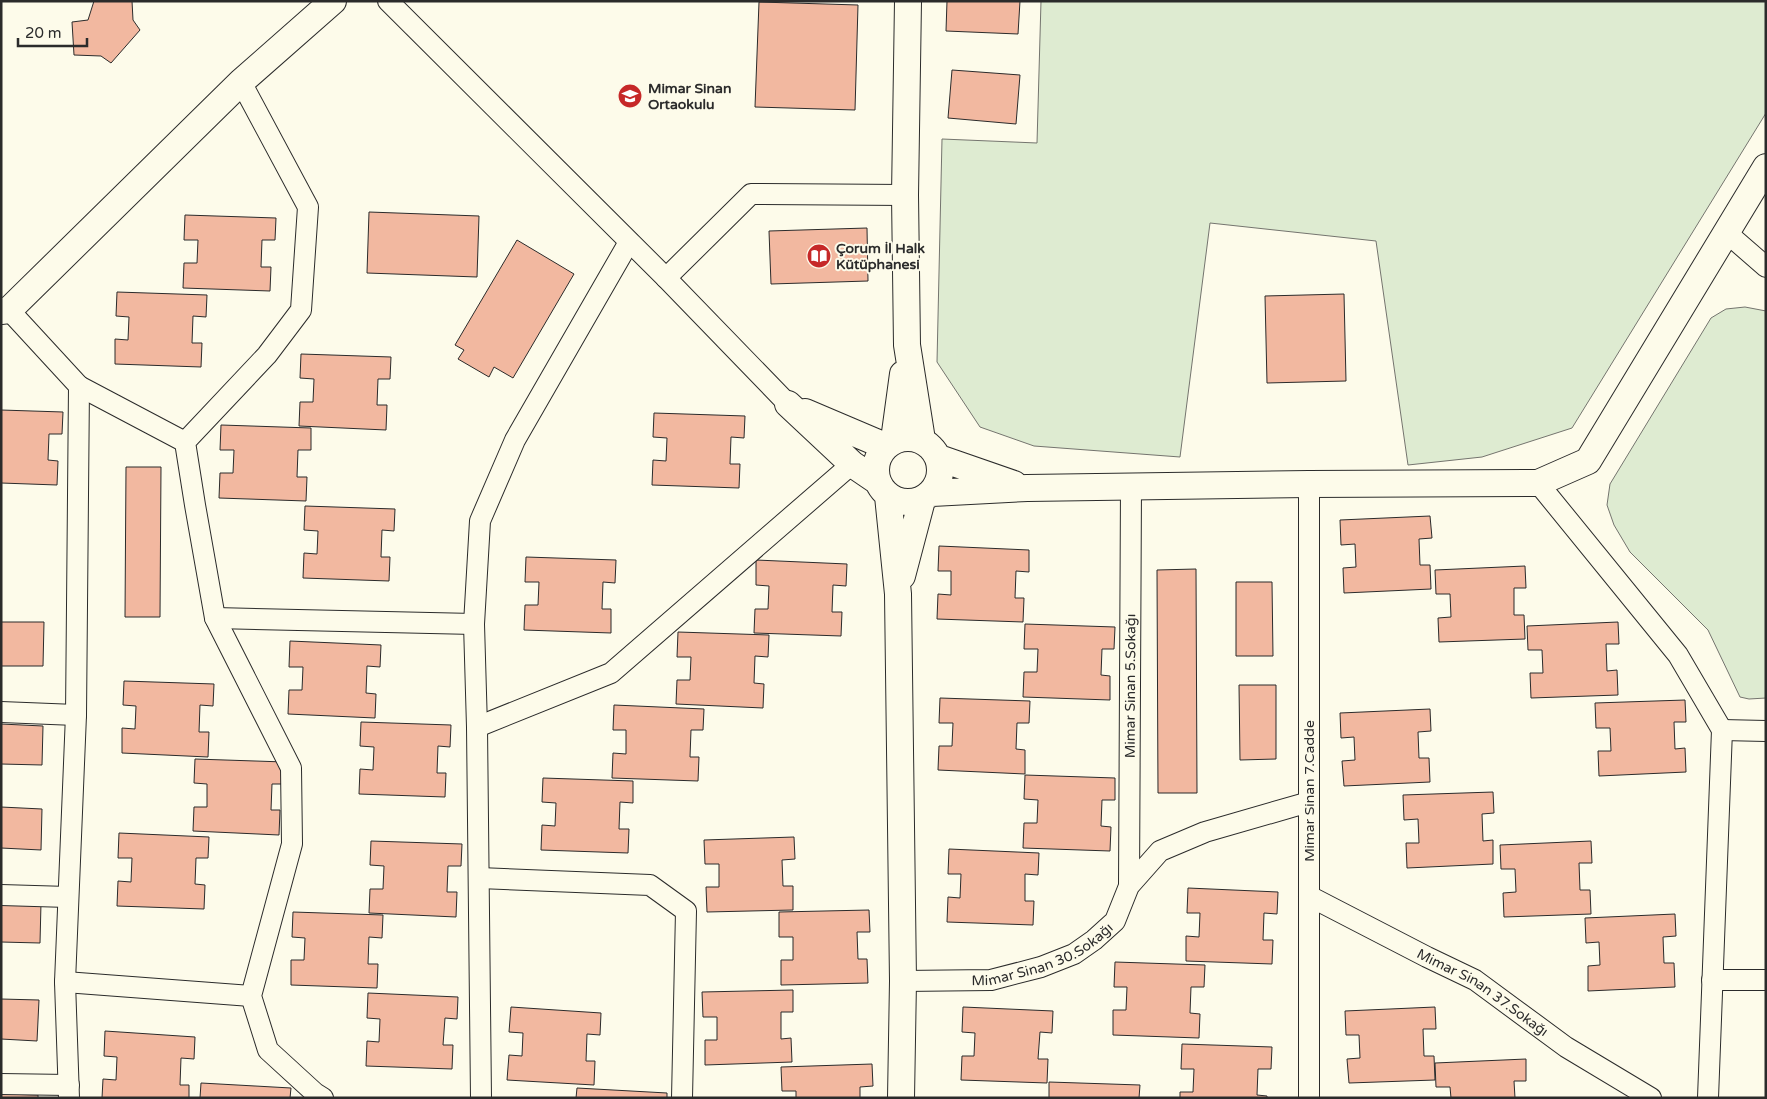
<svg xmlns="http://www.w3.org/2000/svg" width="1767" height="1099" font-family="'Varela Round',sans-serif">
<rect width="100%" height="100%" fill="#fdfbea"/>
<path fill="#deebd1" stroke="#74746e" d="M 1041,1 L 1766,1 L 1766,113 L 1572,428 L 1482,457 L 1408,465 L 1376,241 L 1210,223 L 1180,457 L 1034,446 L 980,427 L 937,362 L 942,139 L 1037,143 Z
M 1745,307 L 1766,311 L 1766,698 L 1749,699 L 1740,697 L 1708,630 L 1630,552 L 1614,525 L 1607,505 L 1610,484 L 1711,318 L 1726,309 Z"/>
<path fill="#f2b8a0" stroke="#2b2b2b" d="M 94,1 L 132,1 L 133,20 L 140,30 L 111,63 L 101,56 L 74,55 L 72,22 L 88,20 Z
M 947,1 L 1020,1 L 1018,34 L 946,31 Z
M 759,2 L 858,5 L 855,110 L 755,107 Z
M 952,70 L 1020,75 L 1016,124 L 948,118 Z
M 369,212 L 479,216 L 477,277 L 367,273 Z
M 185,215 L 276,218 L 275,240 L 262,240 L 261,267 L 271,267 L 270,291 L 183,288 L 184,263 L 197,263 L 198,240 L 184,240 Z
M 867,228 L 868,281 L 771,284 L 769,231 Z
M 517,240 L 574,274 L 513,378 L 494,367 L 489,377 L 458,359 L 464,350 L 455,345 Z
M 117,292 L 207,295 L 206,317 L 193,316 L 192,343 L 202,343 L 201,367 L 115,364 L 115,339 L 128,340 L 129,317 L 116,316 Z
M 1344,294 L 1346,381 L 1267,383 L 1265,296 Z
M 301,354 L 391,357 L 390,379 L 378,379 L 377,405 L 387,405 L 386,430 L 299,426 L 300,402 L 313,402 L 314,379 L 300,378 Z
M 1,410 L 63,412 L 62,434 L 49,434 L 48,460 L 58,461 L 57,485 L 1,483 Z
M 654,413 L 745,416 L 744,438 L 731,437 L 730,464 L 740,464 L 739,488 L 652,485 L 653,460 L 666,461 L 667,438 L 653,437 Z
M 221,425 L 311,428 L 311,450 L 298,450 L 297,477 L 307,477 L 306,501 L 219,498 L 220,473 L 233,473 L 234,450 L 220,450 Z
M 126,467 L 161,467 L 160,617 L 125,617 Z
M 305,506 L 395,509 L 394,531 L 382,530 L 381,557 L 390,557 L 389,581 L 303,578 L 304,553 L 317,554 L 318,531 L 304,530 Z
M 1430,516 L 1432,538 L 1419,539 L 1420,565 L 1430,565 L 1431,589 L 1344,593 L 1343,568 L 1356,567 L 1355,544 L 1341,545 L 1340,520 Z
M 939,546 L 1029,550 L 1029,572 L 1016,571 L 1015,598 L 1024,598 L 1023,622 L 937,619 L 938,594 L 951,595 L 951,571 L 938,571 Z
M 526,557 L 616,560 L 615,583 L 603,582 L 602,609 L 611,609 L 611,633 L 524,630 L 525,605 L 538,605 L 539,582 L 525,582 Z
M 756,560 L 847,564 L 846,586 L 833,585 L 832,612 L 842,612 L 841,636 L 754,633 L 755,609 L 768,609 L 769,586 L 756,585 Z
M 1525,566 L 1526,588 L 1514,588 L 1514,615 L 1524,615 L 1525,639 L 1439,642 L 1438,618 L 1451,617 L 1450,594 L 1436,594 L 1435,570 Z
M 1196,569 L 1197,793 L 1158,793 L 1157,570 Z
M 1236,582 L 1272,582 L 1273,656 L 1236,656 Z
M 1,622 L 44,622 L 43,666 L 1,666 Z
M 1618,622 L 1619,644 L 1606,644 L 1607,671 L 1617,670 L 1618,695 L 1531,698 L 1530,673 L 1543,673 L 1542,650 L 1528,650 L 1527,626 Z
M 1025,624 L 1115,627 L 1114,649 L 1102,649 L 1101,675 L 1110,676 L 1110,700 L 1023,697 L 1024,672 L 1037,672 L 1038,649 L 1024,649 Z
M 678,632 L 769,635 L 768,657 L 755,656 L 754,683 L 764,684 L 763,708 L 676,704 L 677,680 L 690,680 L 691,657 L 677,657 Z
M 290,641 L 381,645 L 380,667 L 367,666 L 366,693 L 376,694 L 375,718 L 288,714 L 289,690 L 302,690 L 303,667 L 289,667 Z
M 124,681 L 214,684 L 213,706 L 200,705 L 199,732 L 209,732 L 208,757 L 122,753 L 122,728 L 135,729 L 136,706 L 123,705 Z
M 1239,685 L 1276,685 L 1276,759 L 1240,760 Z
M 940,698 L 1030,701 L 1029,723 L 1017,723 L 1016,749 L 1025,750 L 1025,774 L 938,770 L 939,746 L 952,746 L 953,723 L 939,723 Z
M 1685,700 L 1686,722 L 1674,722 L 1675,749 L 1685,748 L 1686,772 L 1599,776 L 1598,751 L 1611,751 L 1610,728 L 1596,728 L 1595,703 Z
M 614,705 L 704,709 L 703,730 L 691,730 L 690,757 L 699,757 L 698,781 L 612,778 L 613,753 L 626,754 L 626,730 L 613,730 Z
M 1430,709 L 1431,731 L 1418,732 L 1419,758 L 1429,758 L 1430,782 L 1344,786 L 1342,761 L 1355,760 L 1354,737 L 1341,738 L 1340,713 Z
M 361,722 L 451,725 L 450,747 L 438,746 L 437,773 L 446,773 L 445,797 L 359,794 L 360,769 L 373,770 L 374,747 L 360,746 Z
M 1,724 L 43,726 L 42,765 L 1,764 Z
M 195,759 L 285,762 L 284,784 L 272,784 L 271,810 L 280,810 L 279,835 L 193,831 L 194,807 L 207,807 L 207,784 L 194,783 Z
M 1025,775 L 1115,778 L 1115,800 L 1102,800 L 1101,826 L 1111,827 L 1110,851 L 1023,848 L 1024,823 L 1037,823 L 1038,800 L 1024,799 Z
M 543,778 L 633,781 L 633,803 L 620,802 L 619,829 L 629,829 L 628,853 L 541,850 L 542,825 L 555,826 L 556,803 L 542,802 Z
M 1493,792 L 1494,813 L 1482,814 L 1483,841 L 1493,840 L 1493,864 L 1407,868 L 1406,843 L 1419,843 L 1418,819 L 1404,820 L 1403,795 Z
M 1,807 L 42,809 L 41,850 L 1,848 Z
M 119,833 L 209,837 L 208,858 L 196,858 L 195,884 L 205,885 L 204,909 L 117,906 L 118,881 L 131,882 L 132,858 L 118,858 Z
M 794,837 L 795,859 L 782,860 L 783,886 L 793,886 L 793,910 L 707,912 L 706,887 L 719,887 L 719,864 L 705,864 L 704,840 Z
M 371,841 L 462,844 L 461,866 L 448,866 L 447,892 L 457,892 L 456,917 L 369,913 L 370,889 L 383,889 L 384,866 L 370,865 Z
M 1591,841 L 1592,863 L 1579,863 L 1580,890 L 1590,890 L 1591,914 L 1504,917 L 1503,893 L 1516,892 L 1515,869 L 1501,869 L 1500,845 Z
M 949,849 L 1039,853 L 1038,875 L 1025,874 L 1025,901 L 1034,901 L 1033,925 L 947,922 L 948,897 L 960,898 L 961,874 L 948,874 Z
M 1188,888 L 1278,892 L 1277,914 L 1264,913 L 1263,940 L 1273,940 L 1272,964 L 1186,961 L 1186,936 L 1199,937 L 1200,913 L 1187,913 Z
M 1,902 L 41,903 L 40,943 L 1,942 Z
M 869,910 L 870,932 L 857,932 L 858,959 L 867,959 L 868,983 L 781,985 L 781,960 L 793,960 L 793,937 L 779,937 L 779,912 Z
M 293,912 L 383,915 L 382,938 L 369,937 L 368,964 L 378,964 L 377,988 L 291,985 L 291,960 L 304,960 L 305,938 L 292,937 Z
M 1675,914 L 1676,936 L 1663,937 L 1664,963 L 1674,963 L 1675,987 L 1588,991 L 1588,966 L 1600,965 L 1599,942 L 1586,943 L 1585,918 Z
M 1115,962 L 1205,965 L 1204,987 L 1191,987 L 1190,1013 L 1200,1014 L 1199,1038 L 1113,1035 L 1113,1010 L 1126,1010 L 1127,987 L 1114,987 Z
M 793,990 L 793,1012 L 781,1012 L 781,1039 L 791,1038 L 792,1062 L 705,1065 L 705,1040 L 717,1040 L 717,1017 L 703,1017 L 702,992 Z
M 368,993 L 458,997 L 457,1019 L 445,1018 L 443,1045 L 453,1045 L 452,1069 L 366,1066 L 367,1041 L 379,1042 L 380,1019 L 367,1018 Z
M 1,999 L 39,1000 L 37,1041 L 1,1039 Z
M 511,1007 L 601,1013 L 600,1035 L 587,1034 L 586,1061 L 595,1061 L 594,1085 L 507,1080 L 509,1055 L 522,1056 L 523,1033 L 509,1032 Z
M 963,1007 L 1053,1011 L 1052,1033 L 1040,1032 L 1038,1059 L 1048,1059 L 1047,1083 L 961,1080 L 962,1056 L 974,1056 L 975,1033 L 962,1032 Z
M 1435,1007 L 1436,1029 L 1423,1029 L 1424,1056 L 1434,1056 L 1435,1080 L 1349,1083 L 1347,1059 L 1360,1058 L 1359,1035 L 1346,1035 L 1345,1011 Z
M 105,1031 L 195,1037 L 194,1059 L 181,1058 L 180,1085 L 189,1085 L 189,1098 L 102,1098 L 103,1079 L 116,1080 L 117,1057 L 104,1056 Z
M 1182,1044 L 1272,1047 L 1271,1069 L 1258,1069 L 1257,1095 L 1267,1096 L 1267,1098 L 1180,1098 L 1180,1092 L 1193,1092 L 1194,1069 L 1181,1069 Z
M 1526,1059 L 1526,1081 L 1514,1081 L 1515,1098 L 1451,1098 L 1450,1087 L 1436,1087 L 1435,1063 Z
M 872,1064 L 873,1086 L 860,1087 L 860,1098 L 796,1098 L 796,1091 L 782,1091 L 781,1067 Z
M 1049,1082 L 1140,1085 L 1139,1098 L 1049,1098 Z
M 201,1083 L 291,1088 L 290,1098 L 200,1098 Z
M 577,1088 L 667,1093 L 667,1098 L 576,1098 Z
M 1,1094 L 38,1095 L 38,1098 L 1,1098 Z"/>
<g fill="none" stroke-linecap="round" stroke-linejoin="round">
<defs>
<g id="minor">
<path d="M 388,1 L 666,278 L 788,404"/>
<path d="M 241,82 L 308,207 L 301,310 L 267,355 L 185,442 L 195,505 L 215,618 L 291,768 L 292,844 L 251,996 L 268,1050 L 315,1093 L 323,1098"/>
<path d="M 1727,233 L 1766,267"/>
<path d="M 666,278 L 751,194 L 905,195"/>
<path d="M 9,310 L 79,386 L 76,715 L 65,982 L 69,1098"/>
<path d="M 79,386 L 185,442"/>
<path d="M 1538,483 L 1678,655 L 1722,730 L 1708,1098"/>
<path d="M 215,618 L 474,624"/>
<path d="M 1,712 L 76,715"/>
<path d="M 477,727 L 611,673 L 852,464"/>
<path d="M 1722,730 L 1766,731"/>
<path d="M 479,878 L 650,885 L 686,911 L 682,1098"/>
<path id="s1" d="M 1129,886 L 1131,487"/>
<path d="M 1,895 L 68,897"/>
<path id="s2" d="M 1309,896 L 1427,957 L 1475,980 L 1566,1047 L 1651,1098"/>
<path d="M 1712,980 L 1766,980"/>
<path id="s3" d="M 903,981 L 991,980 L 1041,967 L 1074,954 L 1094,940 L 1115,921 L 1129,886 L 1160,851 L 1205,832 L 1309,802"/>
<path d="M 65,982 L 251,996"/>
<path d="M 1,1084 L 69,1085"/>
<path d="M 481,1098 L 477,727 L 474,624 L 480,521 L 515,440 L 629,242"/>
<path d="M 1309,1098 L 1309,484"/>
</g>
<path id="tertiary" d="M 908,1 L 905,195 L 907,345 L 922,440
M 1,311 L 9,310 L 241,82 L 333,1
M 788,404 L 852,464 L 877,481
M 805,412 L 885,446
M876 470a32 32 0 1 1 64 0a32 32 0 1 1-64 0Z
M 894,440 L 903,374
M 939,458 L 1014,484
M 932,493 L 1027,488 L 1309,484 L 1538,483 L 1588,461 L 1766,167
M 888,496 L 898,594 L 903,981 L 901,1098
M 902,576 L 922,500"/>
</defs>
<use href="#minor" stroke="#2b2b2b" stroke-width="22"/>
<use href="#tertiary" stroke="#2b2b2b" stroke-width="28"/>
<use href="#minor" stroke="#fdfbea" stroke-width="20"/>
<use href="#tertiary" stroke="#fdfbea" stroke-width="26"/>
</g>
<defs>
<symbol id="school-disc" viewBox="-11 -11 22 22"><circle r="9.5" fill="#c62828" stroke="#fdfbea"/><path d="M0-5L7-2L0 1L-7-2ZM-4 1L0 2.5L4 1V4Q0 6-4 4Z" fill="#fff"/></symbol>
<symbol id="library-disc" viewBox="-11 -11 22 22"><circle r="9.5" fill="#c62828" stroke="#fdfbea"/><path d="M-6-4Q-3-5.5-.7-3.5V5Q-3 3-6 4ZM6-4Q3-5.5 .7-3.5V5Q3 3 6 4Z" fill="#fff"/></symbol>
</defs>
<g fill-rule="evenodd">
<use href="#school-disc" x="616" y="82" width="28" height="28"/>
<use href="#library-disc" x="805" y="242" width="28" height="28"/>
</g>
<g text-anchor="middle" dominant-baseline="central" stroke-width="4" stroke-linejoin="round" paint-order="stroke">
<g font-size="14" font-weight="bold" fill="#2b2b2b" stroke="#fdfbea" text-anchor="start">
<text x="648" y="88">Mimar Sinan<tspan x="648" dy="16">Ortaokulu</tspan></text>
<text x="836" y="248">Çorum İl Halk<tspan x="836" dy="16">Kütüphanesi</tspan></text>
</g>
<g font-size="14" fill="#2b2b2b" stroke="#fdfbea">
<text stroke="none"><textPath href="#s1" startOffset="200">Mimar Sinan 5.Sokağı</textPath></text>
<text transform="translate(1309 791) rotate(-90)">Mimar Sinan 7.Cadde</text>
<text stroke="none"><textPath href="#s3" startOffset="145">Mimar Sinan 30.Sokağı</textPath></text>
<text stroke="none"><textPath href="#s2" startOffset="199">Mimar Sinan 37.Sokağı</textPath></text>
</g>
</g>
<rect width="1767" height="1099" fill="none" stroke="#2b2b2b" stroke-width="5"/>
<path d="M18 38v8h69v-8" fill="none" stroke="#2b2b2b" stroke-width="2.5"/>
<text x="25" y="38" font-size="15" fill="#2b2b2b" stroke="#fdfbea" stroke-width="4" paint-order="stroke">20 m</text>
</svg>
